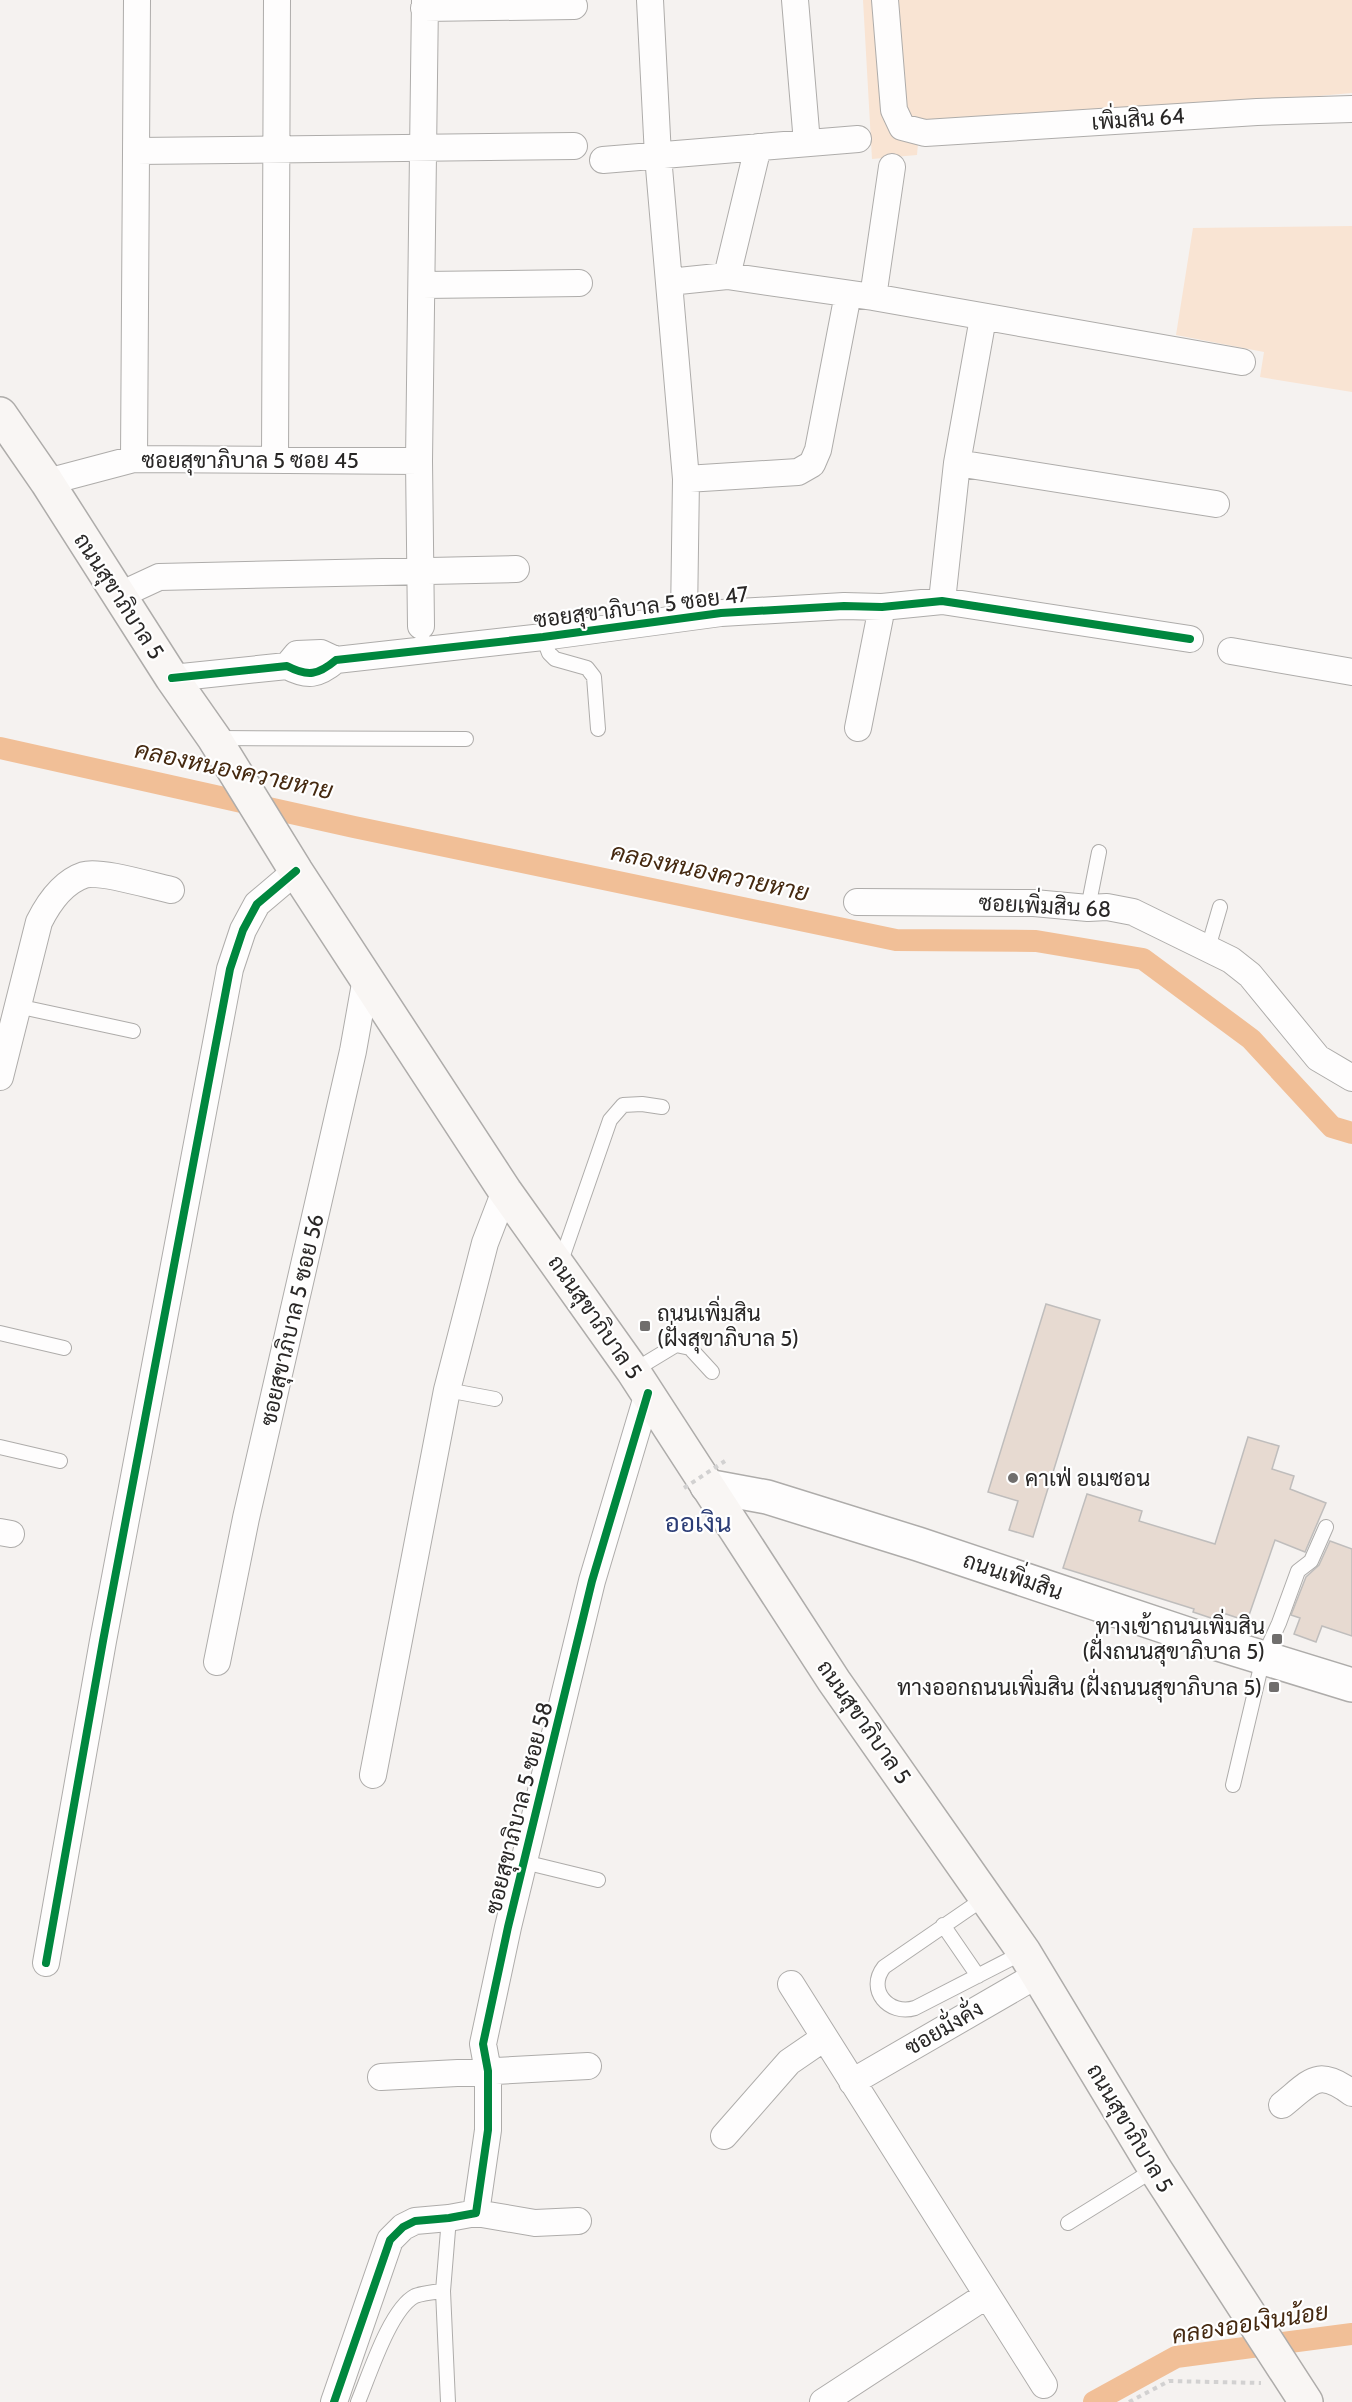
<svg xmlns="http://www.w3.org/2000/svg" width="1352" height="2402" font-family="Cabin,Sarabun,sans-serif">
<rect width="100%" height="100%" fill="#f5f2f0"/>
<path fill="#f9e4d3" d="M 863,0 L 1352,0 L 1352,93 L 1214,105 L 920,120 L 917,155 L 872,159 Z
M 1352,226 L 1352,392 L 1260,377 L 1264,352 L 1176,335 L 1193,228 Z"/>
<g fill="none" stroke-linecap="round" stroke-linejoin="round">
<path stroke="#f1bf97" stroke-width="22" d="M 0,748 L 354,827 L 896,940 L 1036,941 L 1143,959 L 1251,1039 L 1332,1127 L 1352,1133
M 1094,2402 L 1176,2357 L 1352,2334"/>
</g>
<path fill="#e7dad1" stroke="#bfbdbc" stroke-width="1.5" d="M 1046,1304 L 1100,1320 L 1033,1537 L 1009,1530 L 1018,1501 L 988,1492 Z
M 1248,1437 L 1279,1446 L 1272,1469 L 1294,1476 L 1290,1489 L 1326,1503 L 1305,1552 L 1275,1540 L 1247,1621 L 1220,1612 L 1217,1620 L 1193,1612 L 1194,1609 L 1063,1568 L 1087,1494 L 1142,1511 L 1139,1521 L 1215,1544 Z
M 1330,1541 L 1352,1549 L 1352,1636 L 1322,1626 L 1316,1642 L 1294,1634 L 1300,1618 L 1291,1615 L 1306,1577 L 1319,1565 Z"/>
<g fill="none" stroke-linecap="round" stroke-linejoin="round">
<defs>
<path id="service" d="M 543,637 L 549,653 L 555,659 L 587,668 L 594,677 L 598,729
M 216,738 L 466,739
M 1088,908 L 1099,852
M 1208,948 L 1220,907
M 17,1006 L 133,1031
M 560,1264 L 610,1120 L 623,1105 L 642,1104 L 662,1107
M 0,1333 L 64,1348
M 633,1371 L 676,1345 L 690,1348 L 712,1372
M 447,1390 L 495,1399
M 0,1447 L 60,1461
M 1233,1785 L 1263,1658 L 1279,1623 L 1298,1571 L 1311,1561 L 1326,1527
M 524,1862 L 598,1880
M 986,1897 L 884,1967 C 866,1990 889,2016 915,2008 L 1024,1952
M 943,1925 L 978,1976
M 1068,2223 L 1155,2169
M 358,2402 C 369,2376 390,2309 415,2296 C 423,2293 434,2292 443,2291
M 448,2402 L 443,2291 L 449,2218"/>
<path id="minor" d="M 650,0 L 658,156 L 686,479 L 684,617
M 795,0 L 807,143
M 885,0 L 894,110 L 902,127 L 925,133 L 1257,112 L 1352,109
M 424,8 L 574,6
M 136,151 L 574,146
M 603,160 L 858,139
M 727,276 L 758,147
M 669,282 L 727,276 L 873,297 L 1242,362
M 422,285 L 579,283
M 873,297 L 892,167
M 134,459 L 137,0
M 275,460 L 277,0
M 957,463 L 1216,504
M 686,479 L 798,472 L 812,464 L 818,450 L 848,294
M 47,482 L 134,459 L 419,461
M 118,596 L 159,577 L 516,569
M 942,601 L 957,463 L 983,318
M 421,626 L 419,461 L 425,0
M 1231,651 L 1352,672
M 287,666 L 297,654 L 321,653 L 336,660
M 172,678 L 287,666 C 308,677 318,675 336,660 L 543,637 L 721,613 L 844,606 L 882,607 L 942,601 L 1190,639
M 858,728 L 882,607
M 857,902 L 1034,903 L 1088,908 L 1107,907 L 1133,912 L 1231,960 L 1250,975 L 1318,1058 L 1352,1078
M 0,1077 L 39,922 C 48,904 63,882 84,875 C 100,870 152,886 171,890
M 0,1532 L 11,1534
M 217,1662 L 246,1518 L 353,1051 L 366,978
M 373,1775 L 447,1390 L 485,1243 L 505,1191
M 46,1963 L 103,1641 L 230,969 L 243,930 L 257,904 L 296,871
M 791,1984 L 1044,2385
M 381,2077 L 588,2066
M 852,2082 L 1037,1975
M 1282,2105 C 1311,2082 1317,2067 1352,2093
M 724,2136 L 789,2062 L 824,2038
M 476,2213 L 535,2223 L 578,2221
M 334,2402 L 390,2240 L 403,2227 L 415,2221 L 449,2218 L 476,2213 L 488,2130 L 488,2071 L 483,2044 L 508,1927 L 592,1581 L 648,1393
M 823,2402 L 987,2295"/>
<path id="tertiary" d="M 707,1486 L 767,1497 L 918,1544 L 1202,1639 L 1352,1685"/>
<path id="secondary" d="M 0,414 L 47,482 L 172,678 L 214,738 L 296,871 L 505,1191 L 633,1371 L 834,1681 L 1024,1952 L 1155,2169 L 1306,2402"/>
</defs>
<use href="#service" stroke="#aeacaa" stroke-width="16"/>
<use href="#minor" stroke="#aeacaa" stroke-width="28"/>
<use href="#tertiary" stroke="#aeacaa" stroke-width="36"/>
<use href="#secondary" stroke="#aeacaa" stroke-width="36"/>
<path stroke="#d2d1d1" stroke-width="4" stroke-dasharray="4.5 4.5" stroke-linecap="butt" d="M 1129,2402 L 1169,2381 L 1261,2383"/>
<use href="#service" stroke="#fefdfd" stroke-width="14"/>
<use href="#minor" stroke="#fefdfd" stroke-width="26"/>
<use href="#tertiary" stroke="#fefdfd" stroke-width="33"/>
<use href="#secondary" stroke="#f9f6f4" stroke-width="33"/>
<path stroke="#d2d1d1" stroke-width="4" stroke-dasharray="4.5 4.5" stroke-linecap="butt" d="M 684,1488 L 725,1461"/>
<defs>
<path id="cycleway" d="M 172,678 L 287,666 C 308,677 318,675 336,660 L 543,637 L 721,613 L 844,606 L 882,607 L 942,601 L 1190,639
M 46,1963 L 103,1641 L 230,969 L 243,930 L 257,904 L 296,871
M 334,2402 L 390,2240 L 403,2227 L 415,2221 L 449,2218 L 476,2213 L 488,2130 L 488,2071 L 483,2044 L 508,1927 L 592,1581 L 648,1393"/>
</defs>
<use href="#cycleway" stroke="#fff" stroke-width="11"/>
<use href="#cycleway" stroke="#00873e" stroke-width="8"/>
</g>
<g fill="#706e6d" stroke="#fff" stroke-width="2">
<rect x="639" y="1320" width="12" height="12" rx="3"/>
<circle cx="1013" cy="1478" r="6"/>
<rect x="1271" y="1633" width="12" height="12" rx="3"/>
<rect x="1268" y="1681" width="12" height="12" rx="3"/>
</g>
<g text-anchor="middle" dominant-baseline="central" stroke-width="4.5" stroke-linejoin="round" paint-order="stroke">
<g font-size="22" fill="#292726" stroke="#fff">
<text transform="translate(1138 119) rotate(-4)">เพิ่มสิน 64</text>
<text x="250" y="460">ซอยสุขาภิบาล 5 ซอย 45</text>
<text transform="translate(119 596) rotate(57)">ถนนสุขาภิบาล 5</text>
<text transform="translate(641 607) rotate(-7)">ซอยสุขาภิบาล 5 ซอย 47</text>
<text transform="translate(1045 906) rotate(3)">ซอยเพิ่มสิน 68</text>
<text transform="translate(595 1317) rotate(55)">ถนนสุขาภิบาล 5</text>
<text transform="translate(292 1320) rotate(-77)">ซอยสุขาภิบาล 5 ซอย 56</text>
<text transform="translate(1013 1576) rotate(19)">ถนนเพิ่มสิน</text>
<text transform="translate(864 1722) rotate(55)">ถนนสุขาภิบาล 5</text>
<text transform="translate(519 1808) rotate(-76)">ซอยสุขาภิบาล 5 ซอย 58</text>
<text transform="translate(944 2028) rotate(-30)">ซอยมั่งคั่ง</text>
<text transform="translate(1130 2128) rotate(59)">ถนนสุขาภิบาล 5</text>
</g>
<g font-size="22" fill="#292726" stroke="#fff" text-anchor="start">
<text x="657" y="1313">ถนนเพิ่มสิน<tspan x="657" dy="25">(ฝั่งสุขาภิบาล 5)</tspan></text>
<text x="1025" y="1478">คาเฟ่ อเมซอน</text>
<text x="1265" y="1626" text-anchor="end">ทางเข้าถนนเพิ่มสิน<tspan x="1265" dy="25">(ฝั่งถนนสุขาภิบาล 5)</tspan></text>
<text x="1262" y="1687" text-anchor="end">ทางออกถนนเพิ่มสิน (ฝั่งถนนสุขาภิบาล 5)</text>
</g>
<g font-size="24" font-style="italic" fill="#452910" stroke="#fff">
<text transform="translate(234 770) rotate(12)">คลองหนองควายหาย</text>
<text transform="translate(710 872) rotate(12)">คลองหนองควายหาย</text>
<text transform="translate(1250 2323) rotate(-9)">คลองออเงินน้อย</text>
</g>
<g font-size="26" fill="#2b3c75" stroke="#fff">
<text x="698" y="1523">ออเงิน</text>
</g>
</g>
</svg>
